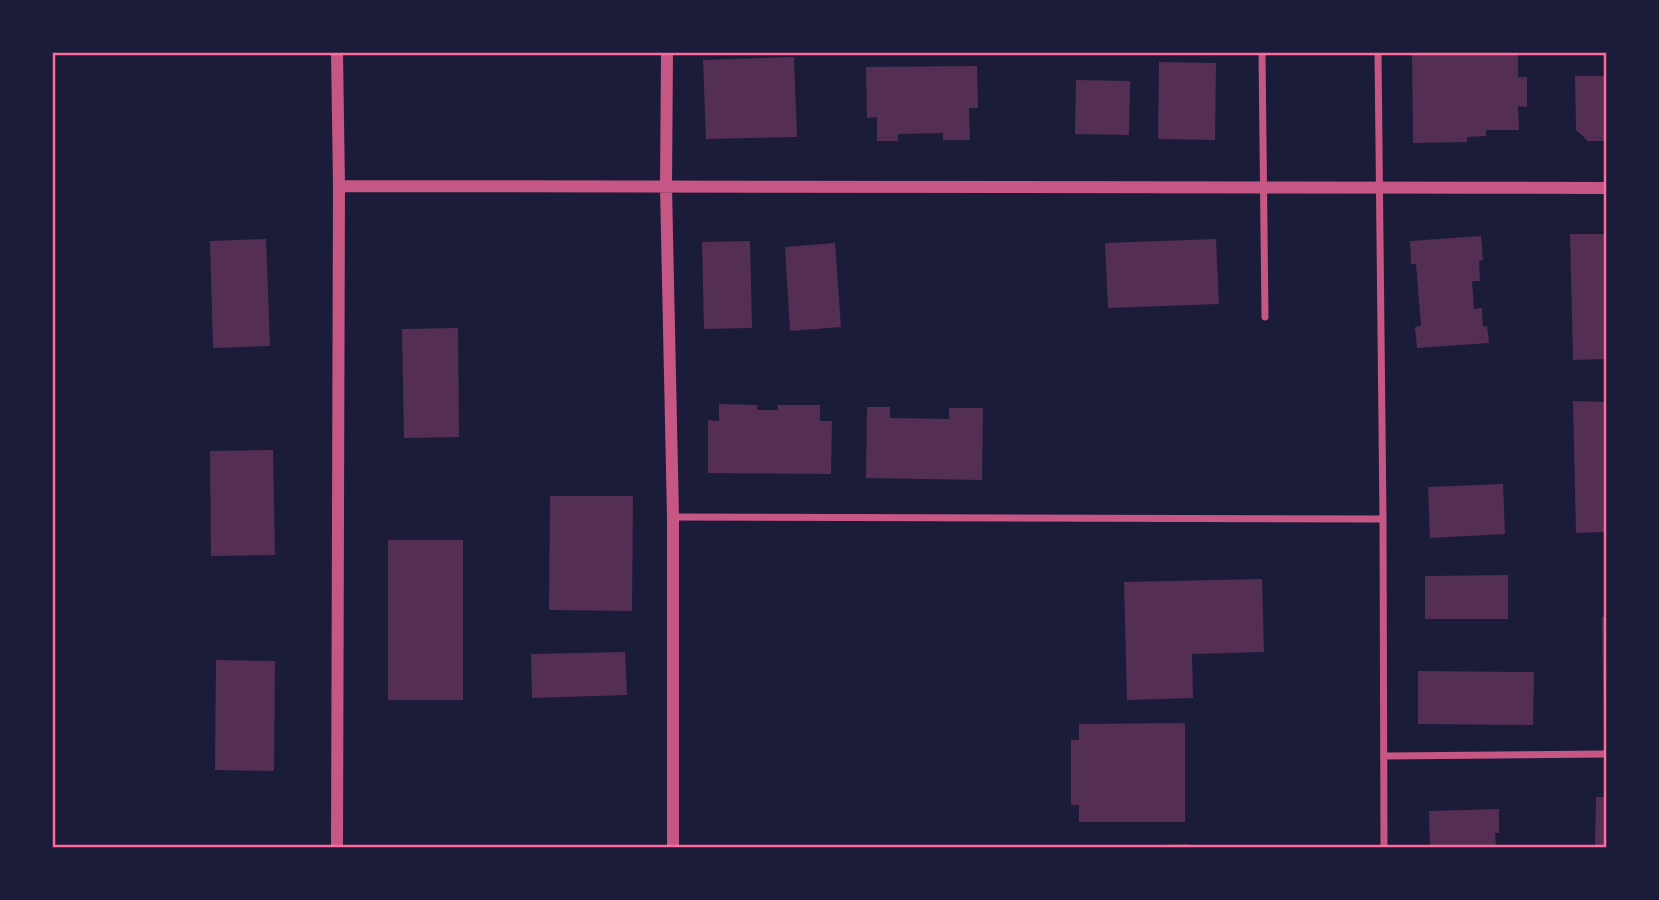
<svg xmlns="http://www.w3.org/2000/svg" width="1659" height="900" font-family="Karla,sans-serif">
<rect width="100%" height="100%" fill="#1b1b3a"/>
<path fill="#542f53" d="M 1412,52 L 1484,52 L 1484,55 L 1518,55 L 1518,77 L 1527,77 L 1527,107 L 1518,106 L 1519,130 L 1486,130 L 1486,136 L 1467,137 L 1467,142 L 1413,143 Z
M 794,57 L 797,137 L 706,139 L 703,60 Z
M 1159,62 L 1216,63 L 1215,140 L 1158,139 Z
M 977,66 L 978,108 L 969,108 L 970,140 L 943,140 L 943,133 L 898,134 L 898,141 L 877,141 L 877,117 L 867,118 L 866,67 Z
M 1575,76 L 1606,76 L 1606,141 L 1588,141 L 1576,130 Z
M 1076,80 L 1130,81 L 1129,135 L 1075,134 Z
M 1570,234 L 1606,234 L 1606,359 L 1573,360 Z
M 1481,236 L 1483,260 L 1479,261 L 1480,281 L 1472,281 L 1474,309 L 1482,308 L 1483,327 L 1487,326 L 1489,343 L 1417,348 L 1415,327 L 1421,326 L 1416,264 L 1411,264 L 1410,241 Z
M 266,239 L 270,346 L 213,348 L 210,241 Z
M 1216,239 L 1219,304 L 1108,308 L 1105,243 Z
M 750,241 L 752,328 L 704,329 L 702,242 Z
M 835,243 L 841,327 L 790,331 L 785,247 Z
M 458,328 L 459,437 L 404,438 L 402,329 Z
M 1573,401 L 1606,402 L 1606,532 L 1576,533 Z
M 719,404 L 757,405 L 757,410 L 778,410 L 778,405 L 820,405 L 820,421 L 832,421 L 831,474 L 708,473 L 708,420 L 719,421 Z
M 867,407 L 890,407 L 890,418 L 949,419 L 949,408 L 983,408 L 982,480 L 866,478 Z
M 273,450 L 275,555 L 211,556 L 210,451 Z
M 1503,484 L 1505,534 L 1430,538 L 1428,487 Z
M 550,496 L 633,496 L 632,611 L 549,610 Z
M 388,540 L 463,540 L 463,700 L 388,700 Z
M 1508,575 L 1508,619 L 1425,619 L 1425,576 Z
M 1262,579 L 1264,652 L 1192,654 L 1193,698 L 1127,700 L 1124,582 Z
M 1602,617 L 1606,617 L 1606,735 L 1604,735 Z
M 625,652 L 627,695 L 532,698 L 531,654 Z
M 216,660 L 275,661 L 274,771 L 215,770 Z
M 1418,671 L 1534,672 L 1533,725 L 1418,724 Z
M 1185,723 L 1185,822 L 1079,822 L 1079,805 L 1071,805 L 1071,740 L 1079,740 L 1079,724 Z
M 1596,797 L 1606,797 L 1606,848 L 1595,848 Z
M 1499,809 L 1499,833 L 1495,833 L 1496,847 L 1430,848 L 1429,811 Z
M 1189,844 L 1189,848 L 1158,848 L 1158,845 Z"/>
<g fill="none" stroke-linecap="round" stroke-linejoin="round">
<path stroke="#c65784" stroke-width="7" d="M 1262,52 L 1265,317
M 1378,52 L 1383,519 L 1384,848
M 673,517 L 1383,519
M 1384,756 L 1606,754"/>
<path stroke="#c65784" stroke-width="12" d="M 667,52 L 666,187 L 673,517 L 673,848
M 339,186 L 1606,188
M 337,848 L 339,186 L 337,52"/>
</g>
<rect width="1659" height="900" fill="none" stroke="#1b1b3a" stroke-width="108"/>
<rect x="54" y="54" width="1551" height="792" fill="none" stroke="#ff6b9d" stroke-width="2.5"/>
</svg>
